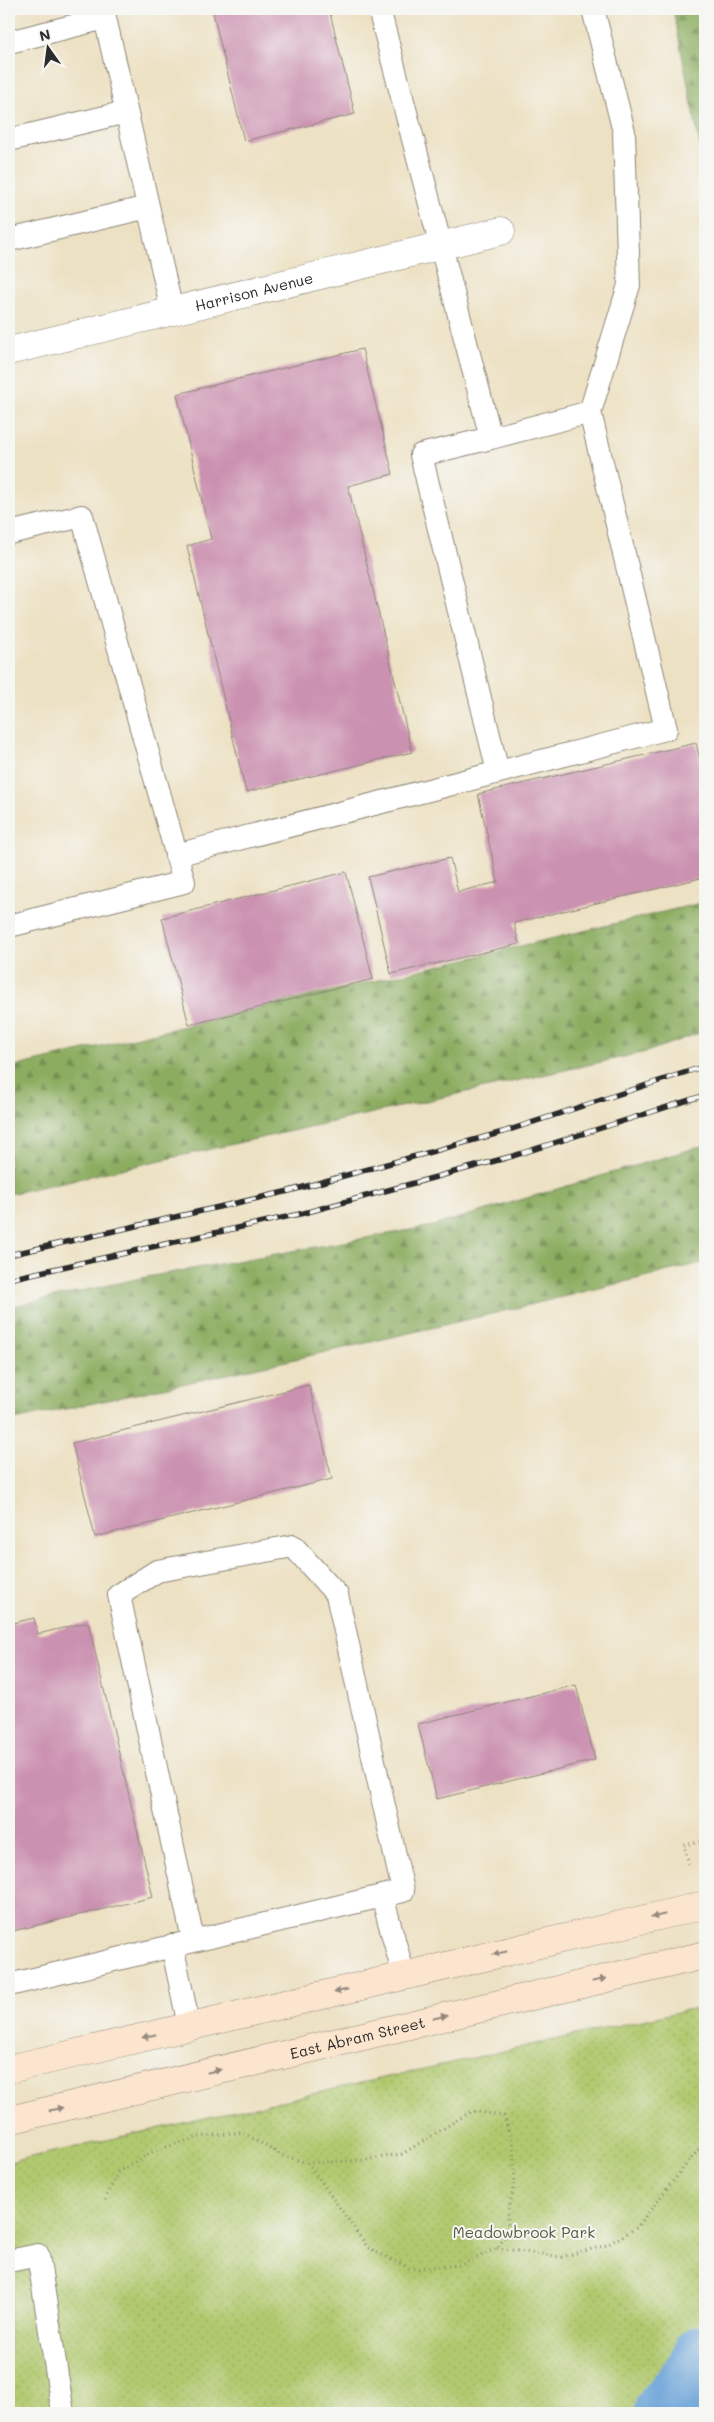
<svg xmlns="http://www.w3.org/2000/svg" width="714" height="2422" font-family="Mali,sans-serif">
<defs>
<pattern id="forest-firs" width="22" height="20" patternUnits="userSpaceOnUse" patternTransform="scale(1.25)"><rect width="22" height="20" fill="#8cad61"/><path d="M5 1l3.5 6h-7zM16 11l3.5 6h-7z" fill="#738d50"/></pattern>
<pattern id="park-dots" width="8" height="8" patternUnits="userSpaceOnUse" patternTransform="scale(1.25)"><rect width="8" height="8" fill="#b1c96e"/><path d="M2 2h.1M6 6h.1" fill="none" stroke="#98ad5f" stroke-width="1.8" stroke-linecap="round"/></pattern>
</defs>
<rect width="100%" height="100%" fill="#f6f6f2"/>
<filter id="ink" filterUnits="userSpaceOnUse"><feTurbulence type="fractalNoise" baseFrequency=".02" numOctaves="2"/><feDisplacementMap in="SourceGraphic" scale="10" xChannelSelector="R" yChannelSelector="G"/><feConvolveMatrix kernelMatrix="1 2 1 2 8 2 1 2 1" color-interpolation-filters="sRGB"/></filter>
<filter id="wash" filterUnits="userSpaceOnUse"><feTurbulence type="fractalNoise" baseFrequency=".0096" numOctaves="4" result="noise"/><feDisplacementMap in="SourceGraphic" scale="20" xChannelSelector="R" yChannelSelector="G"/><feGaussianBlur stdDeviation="1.12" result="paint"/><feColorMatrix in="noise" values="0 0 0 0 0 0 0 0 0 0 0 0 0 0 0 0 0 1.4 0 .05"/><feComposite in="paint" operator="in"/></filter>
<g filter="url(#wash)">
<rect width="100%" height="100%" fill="#ede1c3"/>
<path fill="url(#forest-firs)" stroke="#5c6c46" d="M 673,9 L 705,9 L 705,171 Z
M 705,902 L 705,1031 L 646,1052 L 9,1194 L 9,1068 Z
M 705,1145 L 705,1262 C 474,1320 242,1372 9,1421 L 9,1307 L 141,1278 L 433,1226 Z"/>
<path fill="url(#park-dots)" stroke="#6e7a4c" d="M 705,2006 L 705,2413 L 14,2413 L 9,2387 L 9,2162 Z"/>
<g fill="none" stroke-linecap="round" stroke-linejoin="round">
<path stroke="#69a2d8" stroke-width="69" d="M 668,2413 L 700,2373 L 705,2359"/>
</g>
<g id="blocks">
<path fill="#cb91b0" d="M 212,9 L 329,9 L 355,114 L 244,141 Z
M 362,349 L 393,474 L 348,486 L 412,752 L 246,792 L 187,546 L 211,539 L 177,394 Z
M 696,743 L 705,781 L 705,877 L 514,923 L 519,944 L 391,974 L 368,877 L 450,858 L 458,892 L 498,882 L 478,794 Z
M 346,872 L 373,979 L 189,1025 L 162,918 Z
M 309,1385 L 332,1479 L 95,1537 L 72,1443 Z
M 34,1618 L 38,1634 L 88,1622 L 153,1897 L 9,1932 L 9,1624 Z
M 576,1685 L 595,1760 L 437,1799 L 418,1724 Z"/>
</g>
</g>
<g filter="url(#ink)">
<use href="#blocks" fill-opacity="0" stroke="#8c8677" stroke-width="1"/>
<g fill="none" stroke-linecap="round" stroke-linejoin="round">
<defs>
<path id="service" d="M 103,9 L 172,311
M 9,42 L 105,18
M 9,140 L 126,112
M 9,240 L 148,207
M 590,412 L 629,285 L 624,132 L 593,9
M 491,438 L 421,455 L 498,772
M 9,533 L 82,516 L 184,882 L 9,926
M 176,855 L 666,729 L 590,412 L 491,438 L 379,9
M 382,1896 L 404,1976
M 172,1945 L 189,2026
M 9,1985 L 403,1891 L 337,1595 L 293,1546 L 157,1571 L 119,1595 L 193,1940
M 9,2261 L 38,2255 L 63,2413"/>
<g id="minor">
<path id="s1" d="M 9,351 L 501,231"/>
</g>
<g id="secondary">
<path d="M 9,2069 L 705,1905"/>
<path id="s2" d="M 9,2120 L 705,1955"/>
</g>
</defs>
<use href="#service" stroke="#8c8677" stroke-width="24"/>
<use href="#minor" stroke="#8c8677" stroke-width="29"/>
<use href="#secondary" stroke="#8c8677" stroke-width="29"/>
<path stroke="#8c8677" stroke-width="3" stroke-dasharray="1 4" stroke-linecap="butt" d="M 689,1864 L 684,1845 L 705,1841
M 105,2200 L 118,2172 L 154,2151 L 198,2137 L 242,2132 L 281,2155 L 308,2163 L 364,2160 L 402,2154 L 472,2111 L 504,2116 L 513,2145 L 515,2183 L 508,2211 L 508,2232 L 497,2248 L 461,2265 L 411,2269 L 368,2248 L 308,2163
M 497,2248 L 562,2257 L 607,2245 L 636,2228 L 705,2141"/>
<use href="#service" stroke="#fff" stroke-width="22"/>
<use href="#minor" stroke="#fff" stroke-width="28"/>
<use href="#secondary" stroke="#fce5cf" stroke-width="28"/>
<defs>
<path id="rail" d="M 9,1255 L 289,1191 L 503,1132 L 705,1066
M 9,1279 L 304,1213 L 513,1156 L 705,1095"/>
</defs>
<use href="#rail" stroke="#2b2b2b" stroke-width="5.5"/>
<use href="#rail" stroke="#f6f6f2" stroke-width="4" stroke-dasharray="11" stroke-linecap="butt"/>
</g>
<defs><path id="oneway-solid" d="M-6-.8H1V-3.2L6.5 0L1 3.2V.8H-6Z" transform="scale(1.25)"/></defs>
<g fill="#94887d">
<use href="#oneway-solid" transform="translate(658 1916) rotate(167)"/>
<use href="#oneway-solid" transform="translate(500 1953) rotate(167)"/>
<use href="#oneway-solid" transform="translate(599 1980) rotate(-13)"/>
<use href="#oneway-solid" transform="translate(341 1991) rotate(167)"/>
<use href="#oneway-solid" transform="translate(440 2017) rotate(-13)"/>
<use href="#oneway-solid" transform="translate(149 2036) rotate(167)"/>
<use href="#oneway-solid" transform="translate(214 2071) rotate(-13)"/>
<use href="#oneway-solid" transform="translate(56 2109) rotate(-13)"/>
</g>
</g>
<g text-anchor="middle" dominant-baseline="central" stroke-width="4" stroke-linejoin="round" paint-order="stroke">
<g font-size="15" fill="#2b2b2b" stroke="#f6f6f2">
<text stroke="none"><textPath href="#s1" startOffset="252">Harrison Avenue</textPath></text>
<text stroke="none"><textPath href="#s2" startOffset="358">East Abram Street</textPath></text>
</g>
<g font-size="15" fill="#535a3f" stroke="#f6f6f2">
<text x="524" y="2232">Meadowbrook Park</text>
</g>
</g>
<rect width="714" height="2422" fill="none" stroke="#f6f6f2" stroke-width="30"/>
<g transform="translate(48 48) rotate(346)" stroke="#f6f6f2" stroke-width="4" paint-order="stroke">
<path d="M0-4L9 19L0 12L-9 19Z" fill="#2b2b2b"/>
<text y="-8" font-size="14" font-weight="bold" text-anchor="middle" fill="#2b2b2b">N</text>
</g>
</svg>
